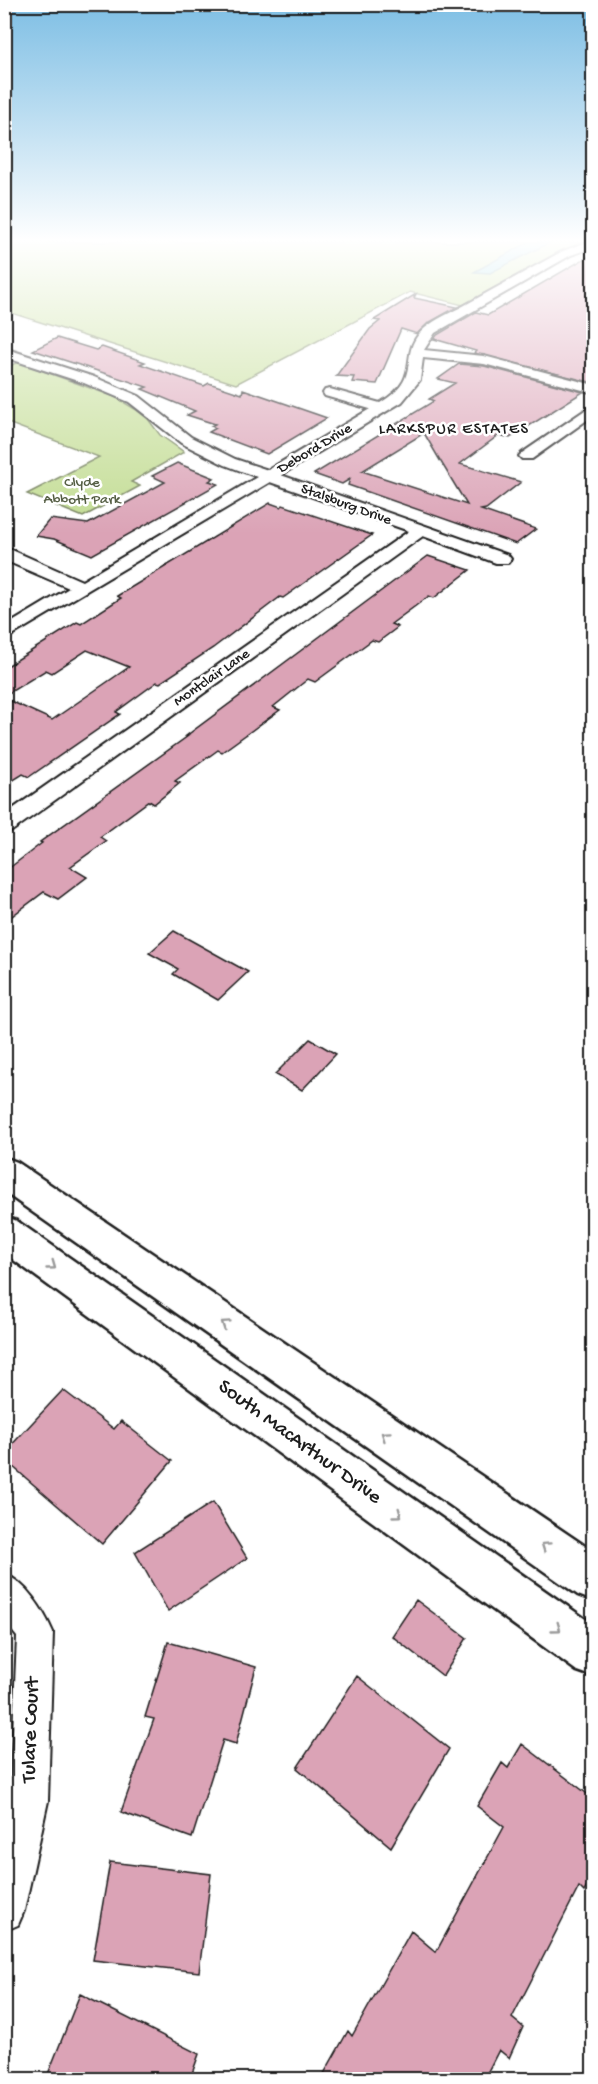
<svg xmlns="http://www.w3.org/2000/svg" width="598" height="2084" font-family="'Gochi Hand',sans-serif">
<rect width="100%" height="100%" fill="#fff"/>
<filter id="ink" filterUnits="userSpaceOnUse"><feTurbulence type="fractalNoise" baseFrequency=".0167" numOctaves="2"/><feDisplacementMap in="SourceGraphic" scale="12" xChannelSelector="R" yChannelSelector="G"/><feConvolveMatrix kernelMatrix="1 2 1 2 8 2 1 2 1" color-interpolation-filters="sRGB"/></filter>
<g filter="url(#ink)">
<path fill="#c2dc92" stroke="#6f7c57" stroke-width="1.5" d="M 5,242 L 585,242 L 559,252 L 463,305 L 410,292 L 236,384 L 5,311 Z
M 18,362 L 115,397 L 135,409 L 148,419 L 160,435 L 184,452 L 131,482 L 140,486 L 83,517 L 27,494 L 99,457 L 5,422 L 5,368 Z"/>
<path fill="#7eccdd" stroke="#578690" stroke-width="1.5" d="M 529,242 L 551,242 L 490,273 L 474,272 Z"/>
<path fill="#dba3b6" stroke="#1c1c1c" stroke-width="1.5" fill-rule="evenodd" d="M 594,253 L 594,383 L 474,353 L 476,351 L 434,339 L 437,335 L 476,312 L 488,315 Z
M 416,294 L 414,298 L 457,307 L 428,323 L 417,334 L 401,329 L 377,384 L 352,382 L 354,377 L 336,376 L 370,329 L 380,321 L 374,320 Z
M 57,338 L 96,350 L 102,347 L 145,362 L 140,364 L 204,386 L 209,383 L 242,394 L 243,389 L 327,418 L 267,454 L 209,432 L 216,428 L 211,426 L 215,424 L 187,415 L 195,411 L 142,389 L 147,387 L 33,350 Z
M 459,364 L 484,366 L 583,392 L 510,438 L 499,435 L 460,464 L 521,482 L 486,509 L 481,510 L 536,529 L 516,544 L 348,485 L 350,479 L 342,484 L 314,474 L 434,401 L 429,399 L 455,383 L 438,379 ZM 424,433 L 438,457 L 467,505 L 362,471 Z
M 177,463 L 214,478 L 209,481 L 218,484 L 92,555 L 54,539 L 36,536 L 50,519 L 88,524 L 165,482 L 152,476 Z
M 270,503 L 281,507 L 283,505 L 372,535 L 283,598 L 280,597 L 213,648 L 160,683 L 157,682 L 116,712 L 120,714 L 29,777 L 23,774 L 4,786 L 4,698 L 52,720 L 129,667 L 87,650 L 52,673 L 46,670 L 4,696 L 4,668 L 77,622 L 81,624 L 121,598 L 117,596 Z
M 428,556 L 470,570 L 434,598 L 429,596 L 391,624 L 398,627 L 378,642 L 372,640 L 315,682 L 308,679 L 273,707 L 280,710 L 222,752 L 218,750 L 175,781 L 180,783 L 154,804 L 149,801 L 100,837 L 106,841 L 70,867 L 87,877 L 58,899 L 44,892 L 4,922 L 4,872 L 42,843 L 40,842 L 188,736 L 186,736 Z
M 174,931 L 248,972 L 218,1000 L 173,974 L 178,969 L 149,953 Z
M 310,1039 L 336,1054 L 302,1090 L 275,1074 Z
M 63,1390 L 114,1429 L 121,1421 L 172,1461 L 102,1544 L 4,1459 L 4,1453 Z
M 213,1502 L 247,1558 L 168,1611 L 135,1552 Z
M 416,1600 L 467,1638 L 443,1676 L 392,1636 Z
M 168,1642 L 256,1667 L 236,1744 L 223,1740 L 192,1838 L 121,1812 L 154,1719 L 145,1717 Z
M 357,1676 L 449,1749 L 391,1847 L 297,1768 Z
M 522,1744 L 594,1799 L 594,1873 L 584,1892 L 579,1887 L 512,2018 L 523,2027 L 509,2058 L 499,2050 L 484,2079 L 321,2079 L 348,2031 L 352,2036 L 411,1931 L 436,1952 L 504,1827 L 477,1806 L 502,1763 L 508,1768 Z
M 110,1862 L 211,1874 L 199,1972 L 93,1960 Z
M 80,1994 L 199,2054 L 190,2079 L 46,2079 Z"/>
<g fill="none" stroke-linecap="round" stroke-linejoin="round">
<defs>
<path id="street" d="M 587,242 L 594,242 L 594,247 L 571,255 L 435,333 L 424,350 L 484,356 L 594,385 L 594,393 L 484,364 L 423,358 L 420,380 L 402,402 L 281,475 L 508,555 L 511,559 L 508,563 L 496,563 L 423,536 L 12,831 L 4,833 L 4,815 L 409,531 L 270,482 L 4,640 L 4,627 L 69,588 L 4,560 L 4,549 L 12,550 L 82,581 L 257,477 L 225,465 L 181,443 L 129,402 L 84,383 L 4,357 L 4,348 L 94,377 L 139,396 L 191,437 L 235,459 L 268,470 L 370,409 L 325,396 L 323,393 L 325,390 L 330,389 L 380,403 C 426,376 395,354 425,328 C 436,319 452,312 465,305 C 498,287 530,269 563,251 Z
M 594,404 L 594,415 L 532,459 L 522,459 L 519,456 L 522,453 Z
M 4,1574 C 26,1582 44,1611 53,1632 L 48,1801 L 24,1911 L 18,1925 L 4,1931 L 4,1823 L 10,1801 L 17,1637 L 4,1621 Z"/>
<path id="secondary" d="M 4,1157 L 17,1162 L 594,1552 L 594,1601 L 578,1595 L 4,1192 Z
M 4,1216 L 17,1221 L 594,1625 L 594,1677 L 577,1671 L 4,1253 Z"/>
</defs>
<use href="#street" stroke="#1c1c1c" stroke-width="4"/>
<use href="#secondary" stroke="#1c1c1c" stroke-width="5"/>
<use href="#street" fill="#fff" fill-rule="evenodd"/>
<use href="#secondary" fill="#fff" fill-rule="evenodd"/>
</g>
<defs><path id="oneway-chevron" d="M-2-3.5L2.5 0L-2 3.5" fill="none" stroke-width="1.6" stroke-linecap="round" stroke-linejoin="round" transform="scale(1.5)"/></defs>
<g stroke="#999">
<use href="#oneway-chevron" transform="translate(52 1266) rotate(36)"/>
<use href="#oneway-chevron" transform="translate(225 1324) rotate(-145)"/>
<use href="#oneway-chevron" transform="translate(385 1435) rotate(-145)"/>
<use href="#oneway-chevron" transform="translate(398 1514) rotate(36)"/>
<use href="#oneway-chevron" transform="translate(545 1546) rotate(-145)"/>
<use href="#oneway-chevron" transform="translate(557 1628) rotate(36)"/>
</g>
</g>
<linearGradient id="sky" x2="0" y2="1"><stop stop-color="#7dbee4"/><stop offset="0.45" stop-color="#fff"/><stop offset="1" stop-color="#fff" stop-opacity="0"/></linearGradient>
<rect width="598" height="534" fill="url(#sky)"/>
<g text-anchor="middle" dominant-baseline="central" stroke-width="5" stroke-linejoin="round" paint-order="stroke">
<g font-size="15" fill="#1c1c1c" stroke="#fff">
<text transform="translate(315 449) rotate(-31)">Debord Drive</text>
<text transform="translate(346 505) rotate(20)">Stalsburg Drive</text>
<text transform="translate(212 678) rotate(-35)">Montclair Lane</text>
</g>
<g font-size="15" fill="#565f45" stroke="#fff">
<text x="82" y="483">Clyde<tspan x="82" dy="17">Abbott Park</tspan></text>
</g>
<g font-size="16" letter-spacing="1.5" fill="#1c1c1c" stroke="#fff">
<text x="454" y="430">LARKSPUR ESTATES</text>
</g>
<g font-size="21" fill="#1c1c1c" stroke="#fff">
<text transform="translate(299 1443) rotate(36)">South MacArthur Drive</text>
<text transform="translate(32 1730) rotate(-88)">Tulare Court</text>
</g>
</g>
<rect width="598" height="2084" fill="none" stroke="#fff" stroke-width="24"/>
<rect x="12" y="12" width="574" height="2060" fill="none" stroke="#1c1c1c" stroke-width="2" filter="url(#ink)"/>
</svg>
